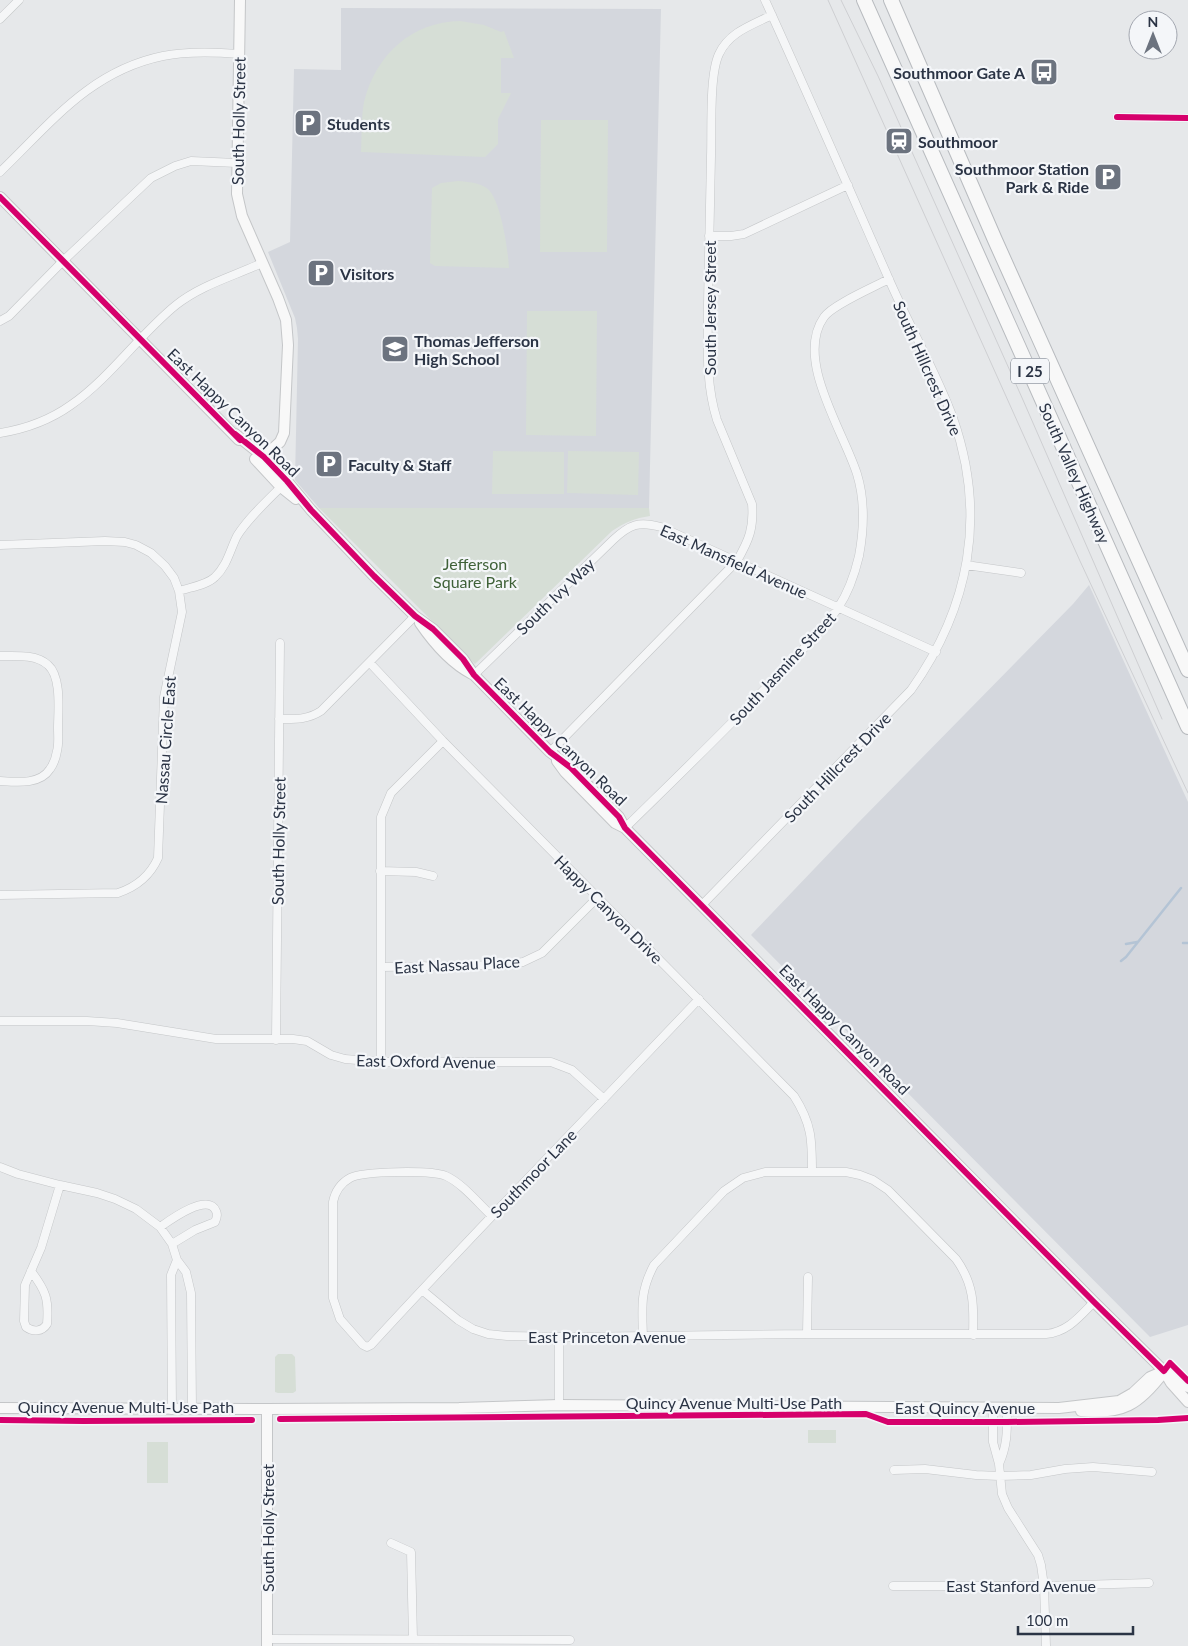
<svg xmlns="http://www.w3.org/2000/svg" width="1188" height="1646" font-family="Lato,sans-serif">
<rect width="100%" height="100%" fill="#e6e8ea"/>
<path fill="#d4d7dd" d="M 341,8 L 661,9 L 649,508 L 319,508 L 295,480 L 298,339 L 297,328 L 295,318 L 268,252 L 290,242 L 294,69 L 341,70 Z
M 1089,585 L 1188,802 L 1188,1325 L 1150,1337 L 751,935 L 857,824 L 1073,604 Z"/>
<path fill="#d6ded6" d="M 460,21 L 484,25 L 501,32 L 504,31 L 514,58 L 501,58 L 501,93 L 511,93 L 498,119 L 498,144 L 485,157 L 361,152 C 362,135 361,118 364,102 C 376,54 412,22 460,21 Z
M 541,120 L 608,120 L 607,252 L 540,252 Z
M 458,181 C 468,182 479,182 488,189 C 501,201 508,250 509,268 L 435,266 L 430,263 L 432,188 L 441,183 Z
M 527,311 L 597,311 L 596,436 L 526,435 Z
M 493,451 L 564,452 L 564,494 L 492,494 Z
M 568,451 L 639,452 L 638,495 L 567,493 Z
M 319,508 L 649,508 L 650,516 C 635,518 624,523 612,531 L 475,664 Z
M 278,1354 L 292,1354 L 295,1357 L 296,1391 L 293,1393 L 278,1393 L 275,1392 L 275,1357 Z
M 808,1430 L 836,1430 L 836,1443 L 808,1443 Z
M 147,1442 L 168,1442 L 168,1483 L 147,1483 Z"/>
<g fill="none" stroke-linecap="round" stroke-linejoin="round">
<path stroke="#b4c4d5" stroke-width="2.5" d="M 1183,943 L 1188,943
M 1126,944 L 1137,942
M 1121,961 L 1126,957 L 1181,888"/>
<defs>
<path id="street" d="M 0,19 L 19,0
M 1117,117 L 1188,118
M 0,172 C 51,123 90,71 163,56 C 188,51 214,52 239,54
M 709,236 L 731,236 L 744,234 L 848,185
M 0,321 L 9,316 L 63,261 L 151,178 L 175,166 L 191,161 L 237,163
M 0,433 C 25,429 50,420 71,405 C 110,378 139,335 176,305 C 201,285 234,276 262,263
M 0,545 L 105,541 L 125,542 L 136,545 L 151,553 L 165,566 L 174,578 L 179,591 L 182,612 L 164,697 L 158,858 C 150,876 136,887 118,893 L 0,895
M 966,565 L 1021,573
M 179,591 C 191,587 207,585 215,577 C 227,566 230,550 237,536 C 249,517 268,500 284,484
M 0,656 C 15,656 36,654 48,665 C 62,677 58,712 58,728 C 58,736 59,744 57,751 C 56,757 53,765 50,769 C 40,785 16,782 0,781
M 370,663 L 443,741 L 794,1096 C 812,1124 812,1140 812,1172
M 474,675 L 613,540 C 630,524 639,521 661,527 L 936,652
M 279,719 C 295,719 307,720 321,711 L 415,616
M 550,752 L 737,561 C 749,540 754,528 752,504 L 717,420 C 705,382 708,343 708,304 C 709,254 710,205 711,156 C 712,131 709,75 719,54 C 729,32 752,25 772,15
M 625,828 C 676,778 728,728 777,676 C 798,654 821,633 838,608 C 848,593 855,573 859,556 C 864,529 865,500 857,474 C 844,432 794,359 824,317 C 832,305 874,287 889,279
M 380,871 L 416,872 L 433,876
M 702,905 L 911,690 C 970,607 987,515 953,418 C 935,369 908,324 888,277 C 847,184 807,92 765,0
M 381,967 L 506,965 L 523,962 L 542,953 L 598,897
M 0,1021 L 87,1021 L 117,1023 L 216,1039 L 293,1039 L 307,1041 L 331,1055 L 345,1059 L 381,1062 L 551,1062 L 572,1070 L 604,1099
M 276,1040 L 280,643
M 381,1062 L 381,817 L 391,793 L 443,741
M 0,1167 L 18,1174 L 60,1185 L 97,1193 L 115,1199 L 136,1209 L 160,1227 L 172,1244 L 177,1260 L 186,1272 L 191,1293 L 192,1410
M 492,1216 C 479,1204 462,1183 446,1176 C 432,1170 363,1171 350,1178 C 341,1183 335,1192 333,1202 L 333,1298 L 340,1319 L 363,1345 L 367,1347 L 371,1345 C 458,1250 548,1158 637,1064 L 699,999
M 160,1227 C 170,1220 208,1192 216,1211 C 218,1215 217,1218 215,1222 L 195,1230 L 172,1244
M 31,1271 C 46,1291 49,1299 47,1324 C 42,1332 33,1332 26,1327 L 24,1321 L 25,1285 L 41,1248 L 60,1185
M 422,1290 L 458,1320 L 473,1329 L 488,1334 L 507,1336 L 570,1337 L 807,1334 L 1046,1334 C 1068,1332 1080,1316 1094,1302
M 807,1334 L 808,1277
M 559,1337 L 559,1405
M 643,1337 C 642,1307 640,1291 654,1265 L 724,1191 L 743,1178 L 765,1172 L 846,1172 L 860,1175 L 873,1180 L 888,1190 L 956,1259 C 974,1284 974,1305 973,1335
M 993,1407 L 993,1442 L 999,1464 L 1002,1494 L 1008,1508 L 1038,1555 L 1041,1565 L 1044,1586 L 1046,1646
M 172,1410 L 171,1275 L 177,1260
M 999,1464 C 1008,1444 1007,1429 1007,1407
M 894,1470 L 925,1469 L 976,1475 L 999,1476 L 1031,1475 L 1065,1469 L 1093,1467 L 1152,1472
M 391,1543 L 411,1552 L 413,1639
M 893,1586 L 1044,1586 L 1149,1583
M 267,1639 L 570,1640"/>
<path id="secondary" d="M 240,0 L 237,194 L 242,216 L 278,298 L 286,320 L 288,345 L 284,433 L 280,442 L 258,462
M 0,197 L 239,440
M 235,434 L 264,457 L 287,481 L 311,510 L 374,576 L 415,616 L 433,629 L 463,659 L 474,675 L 550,752 L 570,767 L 619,817 L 625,828 L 1094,1302 L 1164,1371 L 1174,1376 L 1188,1387
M 255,459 L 281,487 L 296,499
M 420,623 C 433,642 451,663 472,674
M 557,761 L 565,772 L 615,823 L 625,828
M 1164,1371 L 1171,1383 L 1188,1402
M 0,1408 L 267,1409 L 459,1408 L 559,1405 L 1059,1408 L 1119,1401 L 1133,1393 L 1150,1377 L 1164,1371
M 1081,1411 C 1123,1415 1139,1405 1164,1372
M 267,1646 L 267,1409"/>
<path id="highway" d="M 864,0 L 1188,727
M 891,0 L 995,240 L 1188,670"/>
</defs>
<use href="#street" stroke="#c4c6c8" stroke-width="9"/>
<use href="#secondary" stroke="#c4c6c8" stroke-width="12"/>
<use href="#highway" stroke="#b8bbbf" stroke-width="16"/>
<use href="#street" stroke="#f5f6f7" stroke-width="8"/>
<use href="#secondary" stroke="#f8f8f8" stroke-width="10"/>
<use href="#highway" stroke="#f8f8f8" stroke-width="14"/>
<path stroke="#cecfd2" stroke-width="1" d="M 828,0 L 1080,561 L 1188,793
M 841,0 L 878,76 L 1023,400 L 1162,719"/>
<defs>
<path id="cycleway" d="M 1117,117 L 1188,118
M 0,197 L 240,440
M 235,434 L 264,457 L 287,481 L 311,510 L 374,576 L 415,616 L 433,629 L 463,659 L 474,675 L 550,752 L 570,767 L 619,817 L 625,828 L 1094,1302 L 1164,1371 L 1170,1363 L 1188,1381
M 280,1419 L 866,1414 L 888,1422 L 1007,1422 L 1158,1420 L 1188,1418
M 0,1420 L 83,1421 L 252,1420"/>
</defs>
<use href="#cycleway" stroke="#f4f6f9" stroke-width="9"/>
<use href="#cycleway" stroke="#d6006c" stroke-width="6"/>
</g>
<defs>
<symbol id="bus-square" viewBox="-11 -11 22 22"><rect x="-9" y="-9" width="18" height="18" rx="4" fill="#6c737f" stroke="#f4f6f9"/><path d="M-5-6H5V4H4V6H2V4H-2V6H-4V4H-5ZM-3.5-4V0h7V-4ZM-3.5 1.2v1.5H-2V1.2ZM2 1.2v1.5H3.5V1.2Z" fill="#fff"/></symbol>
<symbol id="parking-square" viewBox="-11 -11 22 22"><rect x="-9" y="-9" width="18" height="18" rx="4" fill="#6c737f" stroke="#f4f6f9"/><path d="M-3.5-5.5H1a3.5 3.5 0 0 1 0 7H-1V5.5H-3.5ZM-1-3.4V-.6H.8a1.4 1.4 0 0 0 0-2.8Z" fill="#fff"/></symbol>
<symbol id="station-square" viewBox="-11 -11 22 22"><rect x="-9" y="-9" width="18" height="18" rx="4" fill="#6c737f" stroke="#f4f6f9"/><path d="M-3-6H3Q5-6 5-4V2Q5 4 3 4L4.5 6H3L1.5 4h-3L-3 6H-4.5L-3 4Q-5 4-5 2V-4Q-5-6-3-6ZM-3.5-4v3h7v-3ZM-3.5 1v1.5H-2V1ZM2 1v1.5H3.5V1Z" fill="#fff"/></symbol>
<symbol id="school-square" viewBox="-11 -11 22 22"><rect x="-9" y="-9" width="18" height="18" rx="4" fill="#6c737f" stroke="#f4f6f9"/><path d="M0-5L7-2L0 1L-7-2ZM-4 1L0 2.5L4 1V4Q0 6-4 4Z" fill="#fff"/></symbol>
</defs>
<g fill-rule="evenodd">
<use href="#bus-square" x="1028" y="56" width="32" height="32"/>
<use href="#parking-square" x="292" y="107" width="32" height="32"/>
<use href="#station-square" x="883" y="125" width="32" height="32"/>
<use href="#parking-square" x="1092" y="161" width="32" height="32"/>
<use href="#parking-square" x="305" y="257" width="32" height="32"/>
<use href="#school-square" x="379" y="333" width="32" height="32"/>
<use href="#parking-square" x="313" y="448" width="32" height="32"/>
</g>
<g text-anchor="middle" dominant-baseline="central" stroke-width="4.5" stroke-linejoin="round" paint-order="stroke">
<rect fill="#f4f6f9" stroke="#676e7b" stroke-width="1" x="1011" y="358.5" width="38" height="25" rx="4"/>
<g font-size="15" font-weight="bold" fill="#2b3445">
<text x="1030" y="371">I 25</text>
</g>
<g font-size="16" font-weight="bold" fill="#2b3445" stroke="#f4f6f9" text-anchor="start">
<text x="1025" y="72" text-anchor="end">Southmoor Gate A</text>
<text x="327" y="123">Students</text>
<text x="918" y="141">Southmoor</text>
<text x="1089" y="168" text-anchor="end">Southmoor Station<tspan x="1089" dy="18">Park &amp; Ride</tspan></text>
<text x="340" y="273">Visitors</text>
<text x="414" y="340">Thomas Jefferson<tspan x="414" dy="18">High School</tspan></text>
<text x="348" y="464">Faculty &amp; Staff</text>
</g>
<g font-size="16" fill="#2b3445" stroke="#f4f6f9">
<text transform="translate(238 121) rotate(-89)">South Holly Street</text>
<text transform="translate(709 308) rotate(-90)">South Jersey Street</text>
<text transform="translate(928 368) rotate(66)">South Hillcrest Drive</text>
<text transform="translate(234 412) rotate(44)">East Happy Canyon Road</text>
<text transform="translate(1075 473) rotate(66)">South Valley Highway</text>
<text transform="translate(734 561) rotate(24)">East Mansfield Avenue</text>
<text transform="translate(555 596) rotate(-44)">South Ivy Way</text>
<text transform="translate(782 668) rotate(-47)">South Jasmine Street</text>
<text transform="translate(165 740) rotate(-86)">Nassau Circle East</text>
<text transform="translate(561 741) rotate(44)">East Happy Canyon Road</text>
<text transform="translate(837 767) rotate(-46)">South Hillcrest Drive</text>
<text transform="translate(278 841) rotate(-89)">South Holly Street</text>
<text transform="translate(609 909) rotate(45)">Happy Canyon Drive</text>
<text transform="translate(457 964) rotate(-3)">East Nassau Place</text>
<text transform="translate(845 1029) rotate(45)">East Happy Canyon Road</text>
<text transform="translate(426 1061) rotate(1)">East Oxford Avenue</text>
<text transform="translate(533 1173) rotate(-46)">Southmoor Lane</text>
<text x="607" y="1336">East Princeton Avenue</text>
<text x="734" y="1402">Quincy Avenue Multi-Use Path</text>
<text x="126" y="1406">Quincy Avenue Multi-Use Path</text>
<text x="965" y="1407">East Quincy Avenue</text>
<text transform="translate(267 1528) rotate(-90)">South Holly Street</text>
<text x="1021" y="1585">East Stanford Avenue</text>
</g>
<g font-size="16" fill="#3f6138" stroke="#f4f6f9">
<text x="475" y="563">Jefferson<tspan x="475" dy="18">Square Park</tspan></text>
</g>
</g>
<g transform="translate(1153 35)"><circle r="24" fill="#f4f6f9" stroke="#a4a8b1"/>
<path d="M0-4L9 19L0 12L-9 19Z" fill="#6c737f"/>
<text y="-8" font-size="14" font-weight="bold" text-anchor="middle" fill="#2b3445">N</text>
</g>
<path d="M1018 1626v8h115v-8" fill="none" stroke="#2b3445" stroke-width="2.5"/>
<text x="1026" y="1626" font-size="15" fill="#2b3445" stroke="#f4f6f9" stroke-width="4" paint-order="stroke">100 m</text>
</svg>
